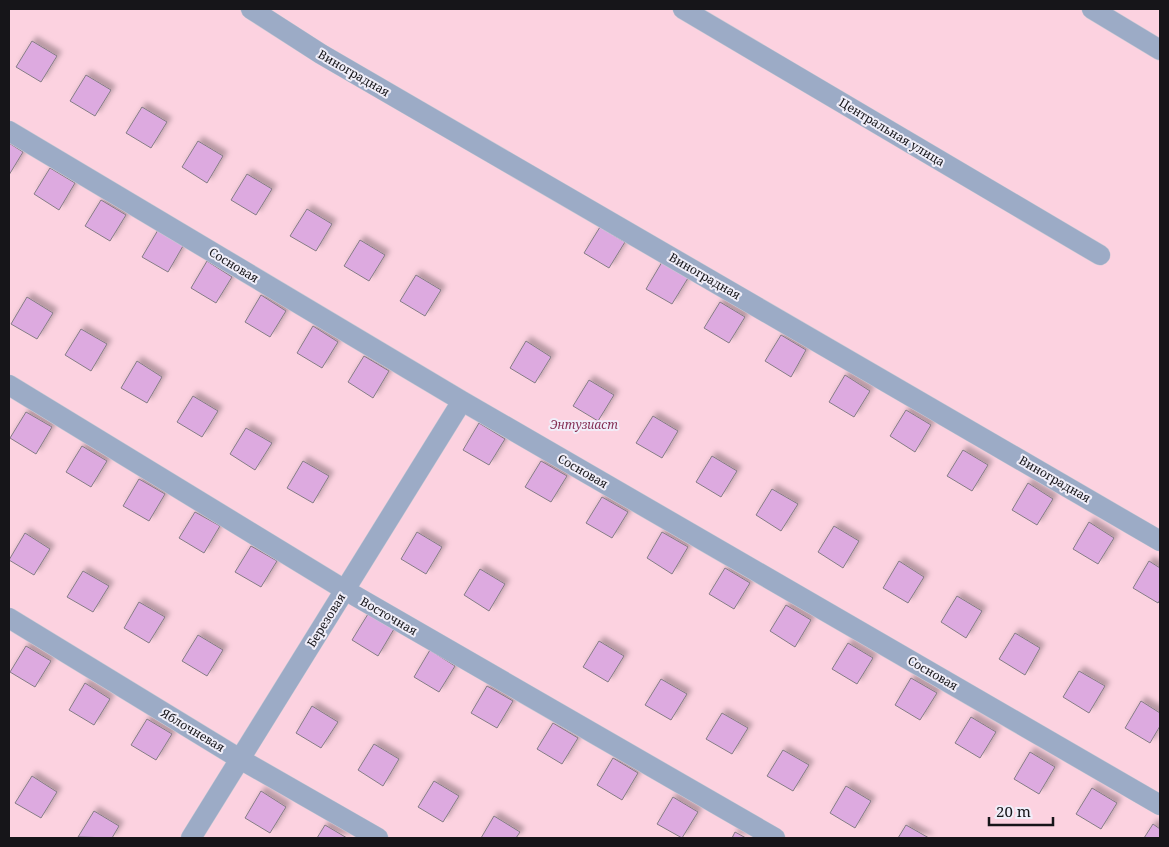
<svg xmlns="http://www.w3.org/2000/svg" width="1169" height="847" font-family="'Noto Serif',serif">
<defs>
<filter id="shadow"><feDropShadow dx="4.5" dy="-4.5" stdDeviation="2.5" flood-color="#0004"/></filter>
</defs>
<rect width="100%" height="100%" fill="#f0eef9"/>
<path fill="#fcd2e0" d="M 9,9 L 1160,9 L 1160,838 L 9,838 Z"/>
<path fill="#ddaae0" stroke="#857d85" filter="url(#shadow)" d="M 32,41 L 57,56 L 41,82 L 16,67 Z
M 86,75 L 111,90 L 95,116 L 70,101 Z
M 142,107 L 167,122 L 151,148 L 126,133 Z
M 198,141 L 223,156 L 207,183 L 182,167 Z
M 9,143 L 23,152 L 9,175 Z
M 50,168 L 75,183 L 59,210 L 34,194 Z
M 247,174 L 272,189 L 256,215 L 231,200 Z
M 101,200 L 126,215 L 110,241 L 85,226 Z
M 307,209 L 332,224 L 316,251 L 290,236 Z
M 600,227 L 625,242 L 609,268 L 584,253 Z
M 158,230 L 183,246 L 168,272 L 142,257 Z
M 360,240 L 385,255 L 369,281 L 344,266 Z
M 207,261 L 232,277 L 216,303 L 191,288 Z
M 662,262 L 688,278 L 672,304 L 646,289 Z
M 416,275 L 441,290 L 425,316 L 400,301 Z
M 261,295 L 286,311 L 270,337 L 245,322 Z
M 27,297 L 53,313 L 37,339 L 11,324 Z
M 720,302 L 745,317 L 729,343 L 704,328 Z
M 313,326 L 338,342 L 322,368 L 297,353 Z
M 81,329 L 107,344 L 91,371 L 65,355 Z
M 781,335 L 806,350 L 791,377 L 765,361 Z
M 526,341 L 551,357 L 535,383 L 510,368 Z
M 364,356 L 389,371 L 373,398 L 348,382 Z
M 137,361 L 162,377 L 147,403 L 121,388 Z
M 845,375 L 870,391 L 854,417 L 829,402 Z
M 589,380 L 614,395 L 598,421 L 573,406 Z
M 193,396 L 218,411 L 202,437 L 177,422 Z
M 906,410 L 931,425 L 915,452 L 890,436 Z
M 26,412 L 52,427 L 36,454 L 10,438 Z
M 653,416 L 678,431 L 662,458 L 636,443 Z
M 479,423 L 505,439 L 489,465 L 463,450 Z
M 246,428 L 272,443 L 255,470 L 230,454 Z
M 82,446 L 107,461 L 91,487 L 66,472 Z
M 963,450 L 988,465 L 972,491 L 947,476 Z
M 712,456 L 737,471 L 721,497 L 696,482 Z
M 303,461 L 329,476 L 313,503 L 287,488 Z
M 541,461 L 567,476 L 551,502 L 525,487 Z
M 139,479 L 165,494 L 149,521 L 123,506 Z
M 1028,483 L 1053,499 L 1037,525 L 1012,510 Z
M 772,489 L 798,504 L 781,531 L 756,515 Z
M 602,497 L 628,512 L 612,538 L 586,523 Z
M 195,512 L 220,526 L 204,553 L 179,538 Z
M 1089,522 L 1114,538 L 1098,564 L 1073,549 Z
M 834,526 L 859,541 L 843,568 L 818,552 Z
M 417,532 L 442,547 L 426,574 L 401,559 Z
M 662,532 L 688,547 L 672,574 L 647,558 Z
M 25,533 L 50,549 L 34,575 L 9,560 Z
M 251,546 L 277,561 L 261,587 L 235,572 Z
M 899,561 L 924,577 L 908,603 L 883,588 Z
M 1149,561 L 1160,568 L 1160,600 L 1158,603 L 1133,588 Z
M 725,568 L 750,583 L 734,609 L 709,594 Z
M 480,569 L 505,584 L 489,611 L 464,595 Z
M 83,571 L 109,586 L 93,612 L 67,597 Z
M 957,596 L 982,611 L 966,638 L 941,622 Z
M 139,602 L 165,617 L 149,643 L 124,628 Z
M 786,605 L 811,620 L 795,647 L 770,631 Z
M 368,614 L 394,629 L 378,656 L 352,640 Z
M 1015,633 L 1040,648 L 1025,675 L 999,659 Z
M 198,635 L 223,650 L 207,676 L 182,661 Z
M 599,641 L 624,656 L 608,682 L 583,667 Z
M 848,643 L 873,658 L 857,684 L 832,669 Z
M 26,646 L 51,661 L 35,687 L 10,672 Z
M 430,650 L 455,666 L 439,692 L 414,677 Z
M 1079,671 L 1105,686 L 1089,713 L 1063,697 Z
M 911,678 L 937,693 L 920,720 L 895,705 Z
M 661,679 L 687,694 L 671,720 L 645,705 Z
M 85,683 L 110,699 L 94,725 L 69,710 Z
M 487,686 L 513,701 L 497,728 L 471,713 Z
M 1141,701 L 1160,713 L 1160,726 L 1150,743 L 1125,728 Z
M 312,706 L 338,722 L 321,748 L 296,733 Z
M 722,713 L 748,728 L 732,754 L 706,739 Z
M 971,717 L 996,732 L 980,758 L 955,743 Z
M 147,719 L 172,734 L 156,760 L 131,745 Z
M 553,723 L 578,738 L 562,764 L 537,749 Z
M 374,744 L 399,759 L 383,786 L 358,770 Z
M 783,750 L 809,765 L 793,791 L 767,776 Z
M 1030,752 L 1055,767 L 1039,794 L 1014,779 Z
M 613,758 L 638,773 L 622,800 L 597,785 Z
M 32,776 L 57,792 L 41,818 L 15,803 Z
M 434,781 L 459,796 L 443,822 L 418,807 Z
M 846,786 L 871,801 L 855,828 L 830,813 Z
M 1092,788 L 1117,803 L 1101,829 L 1076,814 Z
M 261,791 L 286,807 L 270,833 L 245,818 Z
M 673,797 L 698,812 L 682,838 L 657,824 Z
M 94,811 L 119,826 L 112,838 L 78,837 Z
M 494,816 L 520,832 L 516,838 L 481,838 Z
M 1153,824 L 1160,829 L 1160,838 L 1144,838 Z
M 325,825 L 347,838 L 317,838 Z
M 906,825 L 929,838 L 898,838 Z
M 735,832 L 746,838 L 732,838 Z"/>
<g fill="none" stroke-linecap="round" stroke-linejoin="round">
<defs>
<path id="street" d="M 251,9 L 321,54 L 1160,541
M 683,9 L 1100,255
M 1092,9 L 1160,50
M 9,131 L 462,401 L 1160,805
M 9,385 L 345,590 L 775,838
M 9,618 L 240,759 L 378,838
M 191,838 L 462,401"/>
</defs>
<use href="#street" stroke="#cdcbd5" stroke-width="21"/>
<use href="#street" stroke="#9cabc6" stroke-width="20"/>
</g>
<g text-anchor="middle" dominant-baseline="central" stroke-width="4" stroke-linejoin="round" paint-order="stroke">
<g font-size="12" fill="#161519" stroke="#f0eef9">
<text transform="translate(354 73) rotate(30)">Виноградная</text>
<text transform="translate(892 132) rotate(31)">Центральная улица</text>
<text transform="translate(234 265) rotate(31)">Сосновая</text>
<text transform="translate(705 276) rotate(30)">Виноградная</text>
<text transform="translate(583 471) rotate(30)">Сосновая</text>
<text transform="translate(1055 479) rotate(30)">Виноградная</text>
<text transform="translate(389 616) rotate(30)">Восточная</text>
<text transform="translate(326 620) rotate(-58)">Березовая</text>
<text transform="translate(933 673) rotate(30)">Сосновая</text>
<text transform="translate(193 730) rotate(31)">Яблочневая</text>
</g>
<g font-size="12" font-style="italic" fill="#842f54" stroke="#f0eef9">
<text x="584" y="424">Энтузиаст</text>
</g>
</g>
<rect width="1169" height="847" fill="none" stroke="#161519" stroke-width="20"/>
<path d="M989 817v8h64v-8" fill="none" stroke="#161519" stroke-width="2.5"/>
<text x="996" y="817" font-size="15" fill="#161519" stroke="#f0eef9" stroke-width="4" paint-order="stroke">20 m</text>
</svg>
